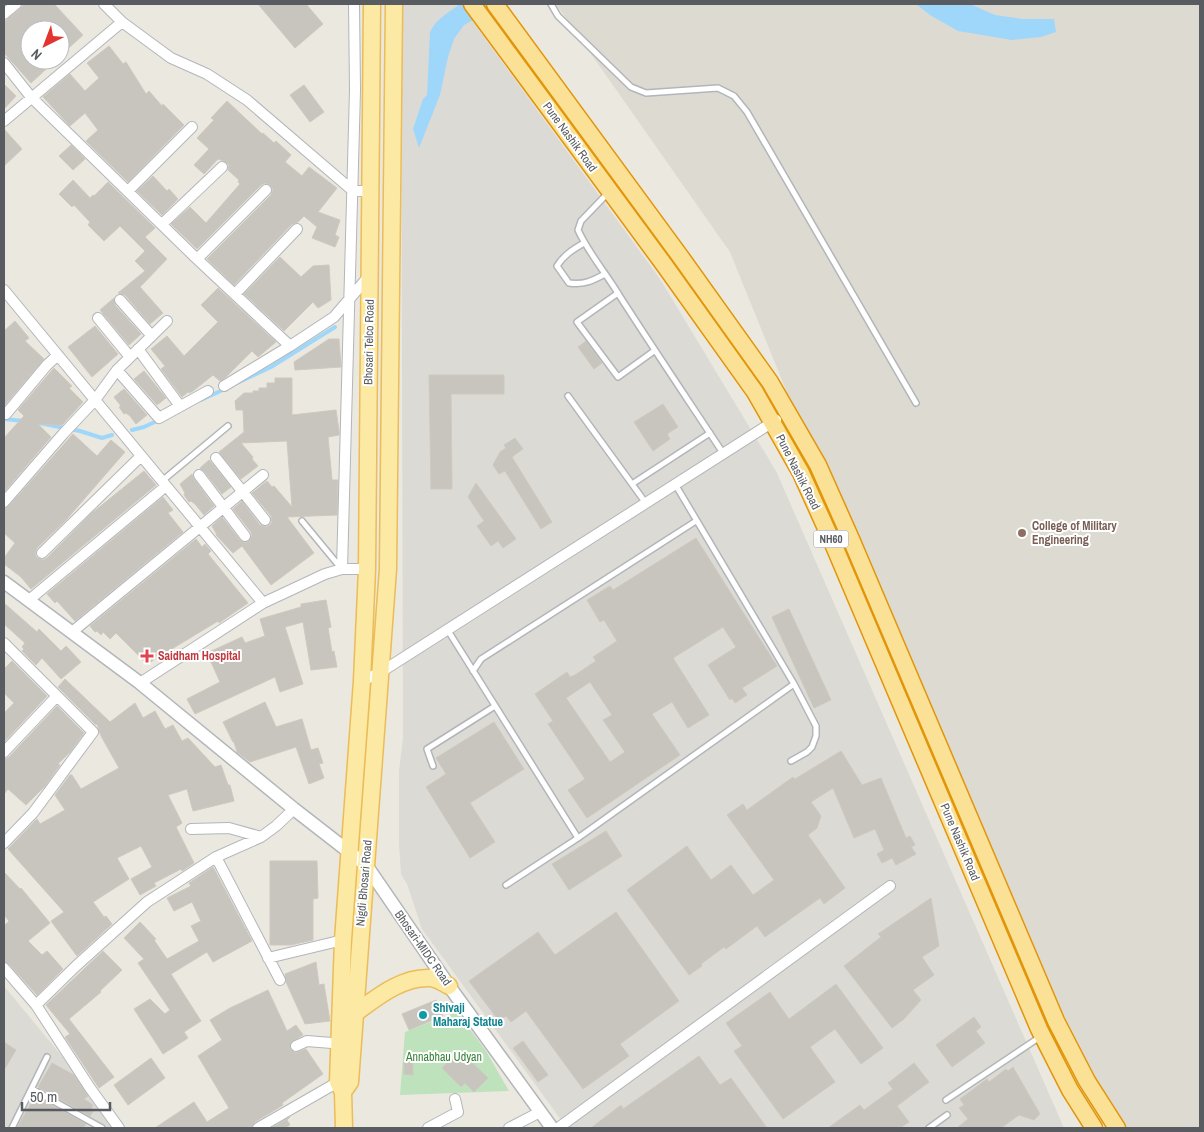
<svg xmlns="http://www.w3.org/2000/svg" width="1204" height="1132" font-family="'Archivo Narrow',sans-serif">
<rect width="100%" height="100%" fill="#ebe8e0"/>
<path fill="#dcdad4" d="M 401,4 L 460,4 L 660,279 L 776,471 L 1064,1128 L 567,1128 L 422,929 L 407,884 L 401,874 L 399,845 L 399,771 L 403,738 Z
M 4,986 L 121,1128 L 4,1128 Z"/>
<path fill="#dddad1" d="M 556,4 L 1200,4 L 1200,1128 L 1121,1128 L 1116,1122 L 958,815 L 730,252 Z"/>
<path fill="#bee2bc" d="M 457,1012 L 486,1051 L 509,1091 L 400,1095 L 405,1032 Z"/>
<path fill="#9fd7fb" d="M 460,4 L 501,4 L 464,25 L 454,39 L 448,57 L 440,95 L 419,148 L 413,129 L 423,99 L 427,95 L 430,32 C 436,19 449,12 460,4 Z
M 916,4 L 970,4 L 995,15 L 1023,19 L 1054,19 L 1056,32 L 1041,37 L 1012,40 L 958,31 L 930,15 Z"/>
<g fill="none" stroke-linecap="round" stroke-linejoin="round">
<path stroke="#9fd7fb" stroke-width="4" d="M 237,383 L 271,367 L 335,327
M 201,400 L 227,388
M 4,419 L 24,421
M 39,423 L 80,431 L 102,438 L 112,435
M 132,430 L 144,427 L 159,420"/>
</g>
<path fill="#c8c5bf" stroke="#cfc9be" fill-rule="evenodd" d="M 24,4 L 54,4 L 83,35 L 60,56 L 60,30 L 30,30 L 30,60 L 56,60 L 31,83 L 4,53 L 4,22 L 20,9 Z
M 258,4 L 306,4 L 323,24 L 295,48 Z
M 109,46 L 123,64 L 126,62 L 146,94 L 149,91 L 162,106 L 163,104 L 184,125 L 128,182 L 86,141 L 98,130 L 85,113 L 70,126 L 43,97 L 70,74 L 85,91 L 99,78 L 87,63 Z
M 4,84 L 16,96 L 4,109 Z
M 304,85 L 324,112 L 310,122 L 290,95 Z
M 227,101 L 262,134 L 263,133 L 274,143 L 276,141 L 291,155 L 285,162 L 302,176 L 309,167 L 337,188 L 318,212 L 340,220 L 335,235 L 339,237 L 335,247 L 312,238 L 317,227 L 304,216 L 298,222 L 292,224 L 234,285 L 207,259 L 271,195 L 273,189 L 270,185 L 265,183 L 261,185 L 197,249 L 171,224 L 190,207 L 206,223 L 240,184 L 238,182 L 239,180 L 228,170 L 229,165 L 224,161 L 218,159 L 204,174 L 194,165 L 209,149 L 197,138 L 214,120 L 211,118 Z
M 4,129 L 22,149 L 4,166 Z
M 71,145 L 85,159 L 73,170 L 59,156 Z
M 153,176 L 167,191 L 169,189 L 178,199 L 162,215 L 137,191 Z
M 73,180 L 90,198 L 93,195 L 94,196 L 108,182 L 155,228 L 145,237 L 167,259 L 140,287 L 163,313 L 150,324 L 125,295 L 118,293 L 145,271 L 135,261 L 145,251 L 120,226 L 104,241 L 88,225 L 90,222 L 74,205 L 72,207 L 59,194 Z
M 280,257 L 301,277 L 313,266 L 329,265 L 331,300 L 318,308 L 313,302 L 284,331 L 244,294 Z
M 218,288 L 276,342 L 258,357 L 252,351 L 226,377 L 220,381 L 213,375 L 193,391 L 189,393 L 188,392 L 182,397 L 161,369 L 165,366 L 151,349 L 167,336 L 184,356 L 218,322 L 201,305 Z
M 114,298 L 115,305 L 141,334 L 129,345 L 100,310 Z
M 15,321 L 29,338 L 25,341 L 44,359 L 4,406 L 4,331 Z
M 95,326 L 118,354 L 92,377 L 68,347 Z
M 329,339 L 339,339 L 341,367 L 295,370 L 294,362 Z
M 586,341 L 602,363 L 594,369 L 578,347 Z
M 54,368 L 72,386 L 69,388 L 83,402 L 62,425 L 38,424 L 51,437 L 4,492 L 4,438 L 24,416 L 18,410 Z
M 144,371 L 166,398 L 157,405 L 134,379 Z
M 429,375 L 504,375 L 504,394 L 451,394 L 452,489 L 431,489 Z
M 275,378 L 292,378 L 292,415 L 336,410 L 339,431 L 339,435 L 328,437 L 332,480 L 338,480 L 337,515 L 287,517 L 314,553 L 271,585 L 242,546 L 233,553 L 216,535 L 217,535 L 212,526 L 222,517 L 240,540 L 245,543 L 249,541 L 252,536 L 251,532 L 233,509 L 242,501 L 260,525 L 266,527 L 270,525 L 272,522 L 271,516 L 252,493 L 267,481 L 272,487 L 274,486 L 292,507 L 287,441 L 241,443 L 253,457 L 252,459 L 258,466 L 241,479 L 219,452 L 244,432 L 243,410 L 236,410 L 235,401 L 244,393 L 253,393 L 253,391 L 259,391 L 259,388 L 267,388 L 267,383 L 275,383 Z
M 124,389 L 147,415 L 136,424 L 130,416 L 126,413 L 124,414 L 119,407 L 121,406 L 114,397 Z
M 663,404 L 678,427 L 667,434 L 670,439 L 653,451 L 634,422 Z
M 73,434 L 97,456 L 111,440 L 125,452 L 66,520 L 37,548 L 35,554 L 37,558 L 43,560 L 47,558 L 92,513 L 144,471 L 156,485 L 31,589 L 21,577 L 4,564 L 4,558 L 15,543 L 4,533 L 4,509 L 9,506 Z
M 515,438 L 523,449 L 512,457 L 552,522 L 541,529 L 505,471 L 499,474 L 493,465 L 500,452 L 506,448 L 504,445 Z
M 209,460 L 231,487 L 222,494 L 204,471 L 200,468 Z
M 192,474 L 194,479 L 214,506 L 204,515 L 195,504 L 191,501 L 189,502 L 184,495 L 185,493 L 180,484 Z
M 476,483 L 516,539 L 503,548 L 498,541 L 491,546 L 477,526 L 484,521 L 468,497 Z
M 163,497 L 173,510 L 168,513 L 183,532 L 75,621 L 57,601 L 55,603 L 47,594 Z
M 696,538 L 777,666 L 742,688 L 747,695 L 735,703 L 732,698 L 730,700 L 708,665 L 736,647 L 723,627 L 673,658 L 709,715 L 688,728 L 672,702 L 652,714 L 680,755 L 587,818 L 568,790 L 585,779 L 548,724 L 553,721 L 535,694 L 567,672 L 570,677 L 575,675 L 596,661 L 593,657 L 617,641 L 604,620 L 600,622 L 587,600 L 610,586 L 613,590 ZM 590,682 L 612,715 L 603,720 L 625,752 L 610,762 L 566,698 Z
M 196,539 L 202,547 L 205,544 L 211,551 L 208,554 L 248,603 L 219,623 L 218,621 L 147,664 L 116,633 L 110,639 L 103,632 L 101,635 L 97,631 L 95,632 L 90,626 Z
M 326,600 L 331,627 L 328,628 L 332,652 L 334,651 L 337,667 L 311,670 L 303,622 L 285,627 L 303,684 L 280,692 L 275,677 L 195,714 L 187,699 L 220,682 L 207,653 L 242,637 L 245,643 L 265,636 L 260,619 L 301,607 L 301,604 Z
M 4,603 L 37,632 L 39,629 L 61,651 L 66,646 L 81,662 L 61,679 L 42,658 L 36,665 L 22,651 L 24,649 L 22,647 L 25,643 L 4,624 Z
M 789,609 L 831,700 L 814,708 L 772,617 Z
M 12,661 L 47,696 L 4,742 L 4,713 L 14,703 L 4,693 L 4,669 Z
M 65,679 L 110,722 L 135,703 L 143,718 L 155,711 L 165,729 L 173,725 L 182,741 L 188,738 L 215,767 L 221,765 L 228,785 L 230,785 L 234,801 L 193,811 L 187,789 L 168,795 L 182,823 L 176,827 L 194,863 L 182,871 L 181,869 L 154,883 L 156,886 L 140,895 L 131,879 L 152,867 L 141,846 L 117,858 L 129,879 L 93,902 L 104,917 L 106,916 L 112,924 L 77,956 L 51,921 L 64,912 L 8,849 L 36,820 L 37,819 L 40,824 L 65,810 L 55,795 L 70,775 L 72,775 L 81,789 L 119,768 L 101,736 L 97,724 L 96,725 L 58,687 Z
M 265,702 L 276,727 L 302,719 L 311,750 L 318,748 L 323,763 L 319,764 L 324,778 L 309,784 L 296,747 L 250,762 L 237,752 L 234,742 L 233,742 L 223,722 Z
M 57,706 L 84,733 L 70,752 L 58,764 L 60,765 L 45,786 L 26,805 L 8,789 L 4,794 L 4,759 L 9,757 Z
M 494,722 L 524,769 L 470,803 L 495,842 L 470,858 L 426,787 L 446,774 L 436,758 Z
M 841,751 L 862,785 L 881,778 L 906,838 L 910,836 L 915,845 L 911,847 L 916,854 L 896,865 L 892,858 L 882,863 L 877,854 L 884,850 L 875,829 L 854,838 L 833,788 L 811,802 L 821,816 L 817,828 L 808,835 L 845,888 L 824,904 L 820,898 L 765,937 L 757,926 L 726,949 L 724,947 L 701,964 L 702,966 L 689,975 L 627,890 L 687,846 L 711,880 L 731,865 L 753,895 L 774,880 L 727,815 L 743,804 L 747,810 L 793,777 L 795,779 Z
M 606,831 L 622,856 L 569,890 L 552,864 Z
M 270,861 L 317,861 L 318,898 L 313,899 L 313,940 L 291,945 L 270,945 Z
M 213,867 L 252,941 L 213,962 L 207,952 L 171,974 L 201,1021 L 184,1032 L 188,1038 L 163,1054 L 134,1009 L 150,999 L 165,1014 L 170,1010 L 138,963 L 144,959 L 124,938 L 140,922 L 156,939 L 154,940 L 167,959 L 199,941 L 191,926 L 201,921 L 192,902 L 174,911 L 167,898 L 191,886 L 189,883 Z
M 4,872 L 20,889 L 21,888 L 50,923 L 28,941 L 42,955 L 47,951 L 63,969 L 37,995 L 9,964 L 4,961 L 4,926 L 9,921 L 4,915 Z
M 931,898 L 939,946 L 922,957 L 934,975 L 913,990 L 921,1000 L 904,1019 L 892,1028 L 844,966 L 881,937 L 878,934 Z
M 616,912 L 679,1001 L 620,1044 L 629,1056 L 583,1089 L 526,1011 L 511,1022 L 506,1016 L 499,1021 L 469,981 L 538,932 L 555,955 Z
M 103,951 L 122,970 L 100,991 L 101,992 L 69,1019 L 114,1077 L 99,1088 L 65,1037 L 70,1034 L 46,1005 Z
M 316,962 L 319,985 L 324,984 L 330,1021 L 305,1024 L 286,982 L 285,974 Z
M 836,984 L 883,1048 L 861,1064 L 835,1029 L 810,1047 L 835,1082 L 783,1119 L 734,1051 L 742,1046 L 726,1023 L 770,992 L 789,1019 Z
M 268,990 L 287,1031 L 296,1025 L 303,1035 L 291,1042 L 290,1049 L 296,1053 L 306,1049 L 323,1074 L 282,1103 L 283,1105 L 255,1122 L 251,1128 L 155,1128 L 194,1102 L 207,1122 L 229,1108 L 198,1056 L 222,1040 L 210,1020 L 230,1008 Z
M 436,1000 L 443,1016 L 409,1030 L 402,1014 Z
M 974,1017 L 981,1027 L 976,1031 L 985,1043 L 952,1067 L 936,1045 Z
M 523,1041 L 548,1075 L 538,1082 L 513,1048 Z
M 4,1042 L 16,1050 L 4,1070 Z
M 459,1050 L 488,1078 L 474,1092 L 465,1083 L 461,1087 L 442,1068 Z
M 699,1056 L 720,1085 L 731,1078 L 767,1128 L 591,1128 L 621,1105 L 623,1109 Z
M 151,1058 L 165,1078 L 128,1105 L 114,1085 Z
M 404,1062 L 413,1062 L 413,1075 L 404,1074 Z
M 52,1063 L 74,1075 L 88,1096 L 84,1099 L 93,1105 L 91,1109 L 94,1110 L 90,1116 L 38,1087 Z
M 914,1063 L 929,1082 L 897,1106 L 909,1122 L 900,1128 L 828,1128 L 860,1105 L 864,1110 L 893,1089 L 888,1083 Z
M 1013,1067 L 1040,1114 L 1034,1120 L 1019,1115 L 1001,1128 L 957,1128 L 968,1119 L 959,1108 L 964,1105 L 960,1099 L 987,1079 L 989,1082 L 1006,1069 L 1008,1071 Z
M 35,1096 L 86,1124 L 83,1128 L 17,1128 Z
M 290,1117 L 287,1120 L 290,1125 L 284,1128 L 271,1128 Z"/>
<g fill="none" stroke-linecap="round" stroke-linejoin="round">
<defs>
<path id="service" d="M 551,4 L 558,16 L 631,87 L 646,93 L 718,88 L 734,96 L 747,112 L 916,403
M 608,193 L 581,221 L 578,230 C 589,254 606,273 619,295 C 653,348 688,400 723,453
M 584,243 C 572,250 564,255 557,266 L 569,283 C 584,285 592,281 605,274
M 618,293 L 577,322 L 618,377 L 654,351
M 568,396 L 632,484
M 162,481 L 228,426
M 675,484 L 794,684 L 816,726 L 816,736 L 812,747 L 807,752 L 791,761
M 645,502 L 632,484 L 710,433
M 302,521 L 340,567
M 447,629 L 578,838
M 473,671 L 481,659 L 696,521
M 433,766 L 427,749 L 495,706
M 506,885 L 578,838 L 794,684
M 32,1089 L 102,1128
M 946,1100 L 1040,1037
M 12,1128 L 47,1057
M 929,1128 L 947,1115"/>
<path id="minor" d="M 104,4 L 122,22 L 171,58 L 207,74 L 247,100 L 352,190 L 371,192
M 4,14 L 16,4
M 4,63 L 31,97 L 197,259 L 290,346
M 4,121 L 122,22
M 128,191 L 192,127
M 162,224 L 222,167
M 197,259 L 266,190
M 4,290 L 263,603
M 235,294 L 297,229
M 120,300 L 151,335
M 98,318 L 130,357
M 138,349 L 180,406
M 117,370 L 159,418 L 208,391
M 224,386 L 290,346 L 334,317 L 369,276
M 6,414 L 47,365 L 58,355
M 216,458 L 265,520
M 199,475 L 245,536
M 4,502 L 63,434 L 95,400 L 117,370 L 167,321
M 42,553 L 141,456
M 342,569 L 355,90 L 354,4
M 29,600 L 166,486
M 72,632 L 263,475
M 4,643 L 93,732 L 33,813 L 4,843
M 362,681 L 381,672 L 776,420
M 140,683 L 263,603 L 325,574 L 342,569 L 367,569
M 4,752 L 56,697
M 191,829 L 229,828 L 261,837
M 216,857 L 280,980
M 268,958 L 343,940
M 4,968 L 36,1005 L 90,1088 L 119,1128
M 36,1005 L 76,966 L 147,902 L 216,857 L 261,837 L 276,826 L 294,809
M 296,1046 L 307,1041 L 344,1044
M 258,1128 L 338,1082 L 342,1082
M 428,1128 L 458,1112 L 455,1099
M 509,1128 L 540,1112
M 558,1128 L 890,886"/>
<path id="tertiary" d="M 4,582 L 140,683 L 294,809 L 366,865 L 449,986 L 552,1128"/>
<path id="primary" d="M 354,1014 C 376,998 402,976 431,978 C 438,979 444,983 449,986
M 343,1092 L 350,1082 L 388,569 L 394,4
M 344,1128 L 343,1092 L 338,1082 L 343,940 L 362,681 L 367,569 L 372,4"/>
<path id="trunk" d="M 472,4 L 665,266 L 755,392 L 801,473 L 834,546 L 1039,1029 L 1070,1090 L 1094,1128
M 495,4 L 680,256 L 770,382 L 818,465 L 851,539 L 1056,1021 L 1087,1081 L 1117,1128"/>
</defs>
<use href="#service" stroke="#b2b6ba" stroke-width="8"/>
<use href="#minor" stroke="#b2b6ba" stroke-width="12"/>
<use href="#tertiary" stroke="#b2b6ba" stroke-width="15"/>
<use href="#primary" stroke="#ebbc58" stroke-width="19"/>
<use href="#trunk" stroke="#e29509" stroke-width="19"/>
<use href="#service" stroke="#fff" stroke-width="5"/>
<use href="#minor" stroke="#fff" stroke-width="10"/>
<use href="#tertiary" stroke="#fff" stroke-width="12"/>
<use href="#primary" stroke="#fceaa4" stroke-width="16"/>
<use href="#trunk" stroke="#fae196" stroke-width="16"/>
</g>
<circle fill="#8d6e63" stroke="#fff" stroke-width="2" cx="1022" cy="533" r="5"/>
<path fill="#e0444e" stroke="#fff" stroke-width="2" d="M144.5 648.5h5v5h5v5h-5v5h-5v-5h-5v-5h5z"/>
<circle fill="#0f9aa8" stroke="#fff" stroke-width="2" cx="423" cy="1015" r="5"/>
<g text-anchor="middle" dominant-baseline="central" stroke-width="4" stroke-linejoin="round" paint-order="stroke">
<rect fill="#fff" stroke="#8a8d90" stroke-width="1" x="813.5" y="530.5" width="35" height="17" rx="4"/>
<g font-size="11" font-weight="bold" fill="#585c60">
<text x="831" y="539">NH60</text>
</g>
<g font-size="12" fill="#585c60" stroke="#fff">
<text transform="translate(570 137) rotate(54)">Pune Nashik Road</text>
<text transform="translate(369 342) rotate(-89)">Bhosari Telco Road</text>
<text transform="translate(798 472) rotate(63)">Pune Nashik Road</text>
<text transform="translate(960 842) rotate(67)">Pune Nashik Road</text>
<text transform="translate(364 883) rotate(-85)">Nigdi Bhosari Road</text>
<text transform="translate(423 948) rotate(55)">Bhosari-MIDC Road</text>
</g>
<g font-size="12" font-weight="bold" fill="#785e54" stroke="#fff" text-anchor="start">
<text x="1032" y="526">College of Military<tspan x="1032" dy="14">Engineering</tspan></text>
</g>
<g font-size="12" font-weight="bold" fill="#be3a42" stroke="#fff" text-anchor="start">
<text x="158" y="656">Saidham Hospital</text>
</g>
<g font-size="12" font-weight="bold" fill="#0d838f" stroke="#fff" text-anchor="start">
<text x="433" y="1008">Shivaji<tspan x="433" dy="14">Maharaj Statue</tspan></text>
</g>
<g font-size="12" fill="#378137" stroke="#fff">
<text x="444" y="1057">Annabhau Udyan</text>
</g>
</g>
<rect width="1204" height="1132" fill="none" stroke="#585c60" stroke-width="10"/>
<g transform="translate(45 45) rotate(222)"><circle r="24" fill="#ffffff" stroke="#bcbebf"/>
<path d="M0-4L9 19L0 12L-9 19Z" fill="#e2352f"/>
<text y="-8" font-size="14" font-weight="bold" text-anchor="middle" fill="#585c60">N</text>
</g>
<path d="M22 1102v8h88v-8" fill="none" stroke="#585c60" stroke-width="2.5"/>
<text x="30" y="1102" font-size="15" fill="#585c60" stroke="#ffffff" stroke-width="4" paint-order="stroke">50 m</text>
</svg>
